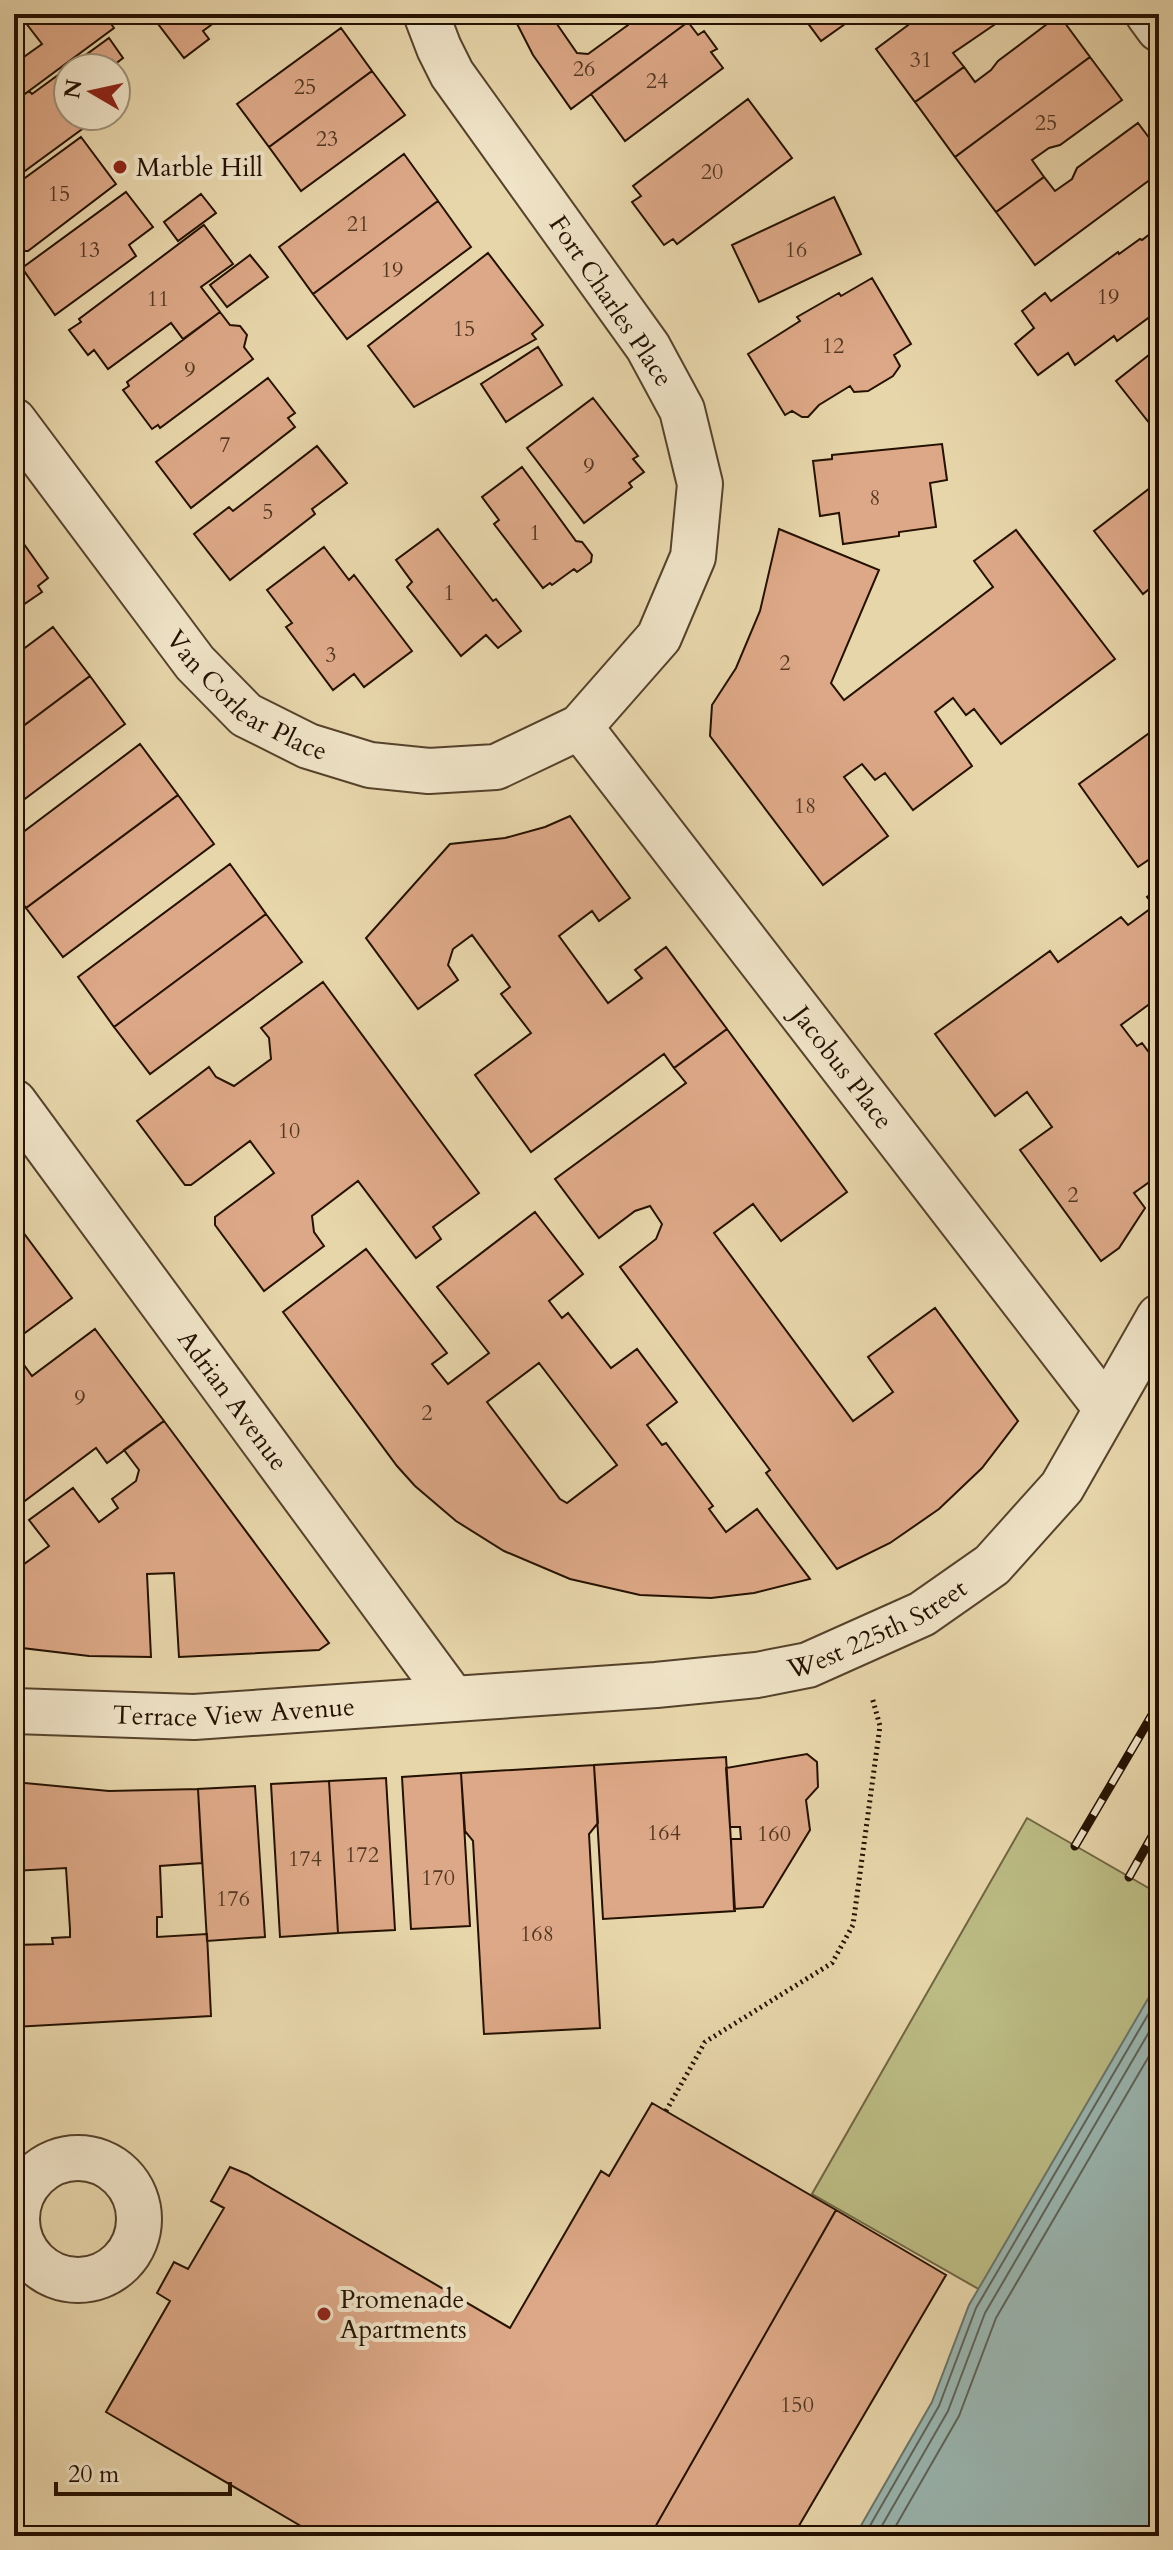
<svg xmlns="http://www.w3.org/2000/svg" width="1173" height="2550" font-family="Cardo,serif">
<rect width="100%" height="100%" fill="#e8d6ab"/>
<filter id="stains"><feTurbulence type="fractalNoise" baseFrequency=".0025" numOctaves="4"/><feColorMatrix values="0 0 0 0 .2 0 0 0 0 .09 0 0 0 0 .02 0 0 0 .5 -.17"/></filter>
<radialGradient id="worn" r=".72"><stop offset=".6" stop-color="#630" stop-opacity="0"/><stop offset="1" stop-color="#630" stop-opacity=".3"/></radialGradient>
<path fill="#bcbc84" stroke="#706642" stroke-width="2" d="M 1027,1818 L 1159,1894 L 1159,2027 L 1003,2303 L 812,2194 Z"/>
<path fill="#9ab7b2" stroke="#6b756b" stroke-width="2" d="M 1159,1980 L 1159,2536 L 855,2536 L 932,2402 L 969,2305 Z"/>
<g fill="none" stroke-linecap="round" stroke-linejoin="round">
<path stroke="#5f6459" stroke-width="2" d="M 864,2536 L 939,2406 L 976,2308 L 1159,1996
M 876,2536 L 948,2411 L 985,2313 L 1159,2015
M 890,2536 L 959,2416 L 996,2318 L 1159,2039"/>
</g>
<path fill="#dda887" stroke="#241100" stroke-width="2" fill-rule="evenodd" d="M 28,14 L 104,14 L 114,28 L 14,102 L 14,64 L 42,44 L 22,18 Z
M 155,14 L 226,14 L 203,31 L 209,39 L 184,58 L 152,16 Z
M 512,14 L 550,14 L 577,53 L 588,54 L 628,25 L 627,14 L 694,14 L 696,16 L 571,109 L 533,55 Z
M 801,14 L 859,14 L 821,41 Z
M 923,14 L 1010,14 L 953,53 L 964,67 L 915,102 L 876,49 Z
M 1059,15 L 1090,57 L 955,157 L 915,102 L 964,67 L 975,82 L 991,70 L 998,61 Z
M 688,22 L 698,35 L 704,31 L 717,49 L 711,52 L 723,68 L 625,141 L 591,94 Z
M 341,28 L 372,71 L 269,147 L 237,104 Z
M 109,38 L 123,58 L 110,68 L 68,68 L 68,116 L 100,116 L 14,179 L 14,102 L 29,91 L 32,94 Z
M 1090,57 L 1122,100 L 1060,145 L 1049,148 L 1032,160 L 1044,177 L 996,212 L 955,157 Z
M 372,71 L 405,115 L 301,191 L 269,147 Z
M 116,85 L 125,98 L 116,104 Z
M 748,99 L 792,158 L 677,244 L 673,239 L 664,245 L 632,202 L 641,196 L 633,186 Z
M 1138,123 L 1159,151 L 1159,173 L 1035,265 L 996,212 L 1044,177 L 1055,191 L 1072,179 L 1077,168 Z
M 81,137 L 116,184 L 28,251 L 23,251 L 14,238 L 14,186 Z
M 404,154 L 438,201 L 313,294 L 279,247 Z
M 126,192 L 153,227 L 129,245 L 136,256 L 55,315 L 22,268 Z
M 201,194 L 216,213 L 178,241 L 164,222 Z
M 834,197 L 861,254 L 759,302 L 732,245 Z
M 438,201 L 471,247 L 347,339 L 313,294 Z
M 204,225 L 233,264 L 201,287 L 220,312 L 183,339 L 171,323 L 108,369 L 94,350 L 88,355 L 69,330 L 81,322 L 79,319 Z
M 1159,227 L 1159,310 L 1117,341 L 1114,336 L 1075,365 L 1068,353 L 1038,375 L 1015,344 L 1034,328 L 1022,311 L 1045,293 L 1051,301 L 1118,252 L 1119,254 L 1140,239 L 1142,240 Z
M 488,253 L 543,325 L 532,334 L 536,339 L 414,407 L 368,346 Z
M 250,255 L 268,277 L 227,307 L 210,285 Z
M 872,278 L 911,344 L 894,355 L 900,366 L 893,376 L 868,391 L 854,392 L 850,386 L 819,405 L 808,417 L 802,417 L 792,411 L 785,415 L 748,354 L 800,321 L 797,317 L 839,293 L 841,296 Z
M 220,312 L 230,325 L 240,326 L 247,335 L 244,347 L 253,359 L 160,428 L 158,425 L 152,429 L 123,390 L 129,386 L 127,382 Z
M 538,347 L 562,385 L 506,422 L 481,384 Z
M 1159,347 L 1159,418 L 1150,424 L 1116,381 Z
M 268,378 L 295,413 L 288,418 L 295,427 L 191,508 L 156,462 Z
M 593,398 L 638,456 L 633,459 L 644,472 L 629,483 L 632,487 L 584,523 L 527,448 Z
M 942,444 L 947,480 L 930,483 L 936,527 L 899,532 L 899,536 L 843,544 L 839,513 L 820,516 L 813,461 L 832,459 L 832,455 Z
M 317,446 L 347,483 L 312,509 L 315,514 L 230,580 L 194,534 L 229,507 L 233,511 Z
M 522,467 L 576,541 L 582,542 L 592,555 L 591,562 L 577,572 L 574,569 L 552,585 L 550,583 L 543,588 L 494,524 L 499,520 L 482,497 Z
M 1159,481 L 1159,581 L 1143,594 L 1094,531 Z
M 438,529 L 493,601 L 496,599 L 521,631 L 498,648 L 486,635 L 461,656 L 407,587 L 412,582 L 396,560 Z
M 779,529 L 879,570 L 831,683 L 844,700 L 993,587 L 974,561 L 1016,530 L 1115,659 L 1001,744 L 974,709 L 966,715 L 953,698 L 935,712 L 972,766 L 913,810 L 885,773 L 875,780 L 862,764 L 844,777 L 888,836 L 823,885 L 710,736 L 712,705 L 736,668 L 760,611 Z
M 14,530 L 48,578 L 38,586 L 42,592 L 14,611 Z
M 324,547 L 349,580 L 354,575 L 412,651 L 364,687 L 354,674 L 333,690 L 286,627 L 292,623 L 267,590 Z
M 53,627 L 90,676 L 14,733 L 14,656 Z
M 90,676 L 125,724 L 14,807 L 14,733 Z
M 1159,726 L 1159,866 L 1153,857 L 1138,867 L 1079,784 Z
M 140,744 L 178,795 L 26,908 L 14,891 L 14,839 Z
M 178,795 L 214,844 L 63,957 L 26,908 Z
M 570,816 L 630,898 L 599,921 L 592,911 L 559,936 L 608,1003 L 642,978 L 635,970 L 666,947 L 727,1029 L 674,1068 L 664,1054 L 531,1152 L 475,1075 L 531,1033 L 501,994 L 510,987 L 472,935 L 453,949 L 448,965 L 458,980 L 418,1009 L 366,938 L 450,844 L 505,838 L 545,827 Z
M 230,864 L 266,914 L 114,1027 L 78,977 Z
M 1159,888 L 1159,997 L 1121,1025 L 1137,1046 L 1142,1043 L 1159,1066 L 1159,1070 L 1153,1075 L 1159,1083 L 1159,1162 L 1156,1164 L 1159,1175 L 1134,1193 L 1145,1208 L 1119,1248 L 1101,1261 L 1020,1150 L 1052,1127 L 1027,1092 L 995,1116 L 935,1034 L 1050,951 L 1058,962 L 1121,917 L 1128,925 L 1154,906 L 1147,897 Z
M 266,914 L 302,962 L 150,1074 L 114,1027 Z
M 323,982 L 479,1193 L 433,1227 L 441,1239 L 416,1258 L 358,1181 L 312,1216 L 314,1232 L 324,1246 L 264,1291 L 215,1225 L 215,1217 L 274,1173 L 250,1141 L 191,1185 L 185,1185 L 137,1121 L 209,1067 L 216,1077 L 234,1086 L 271,1059 L 269,1038 L 261,1028 Z
M 727,1029 L 847,1192 L 781,1241 L 753,1204 L 714,1233 L 853,1421 L 893,1392 L 868,1357 L 935,1308 L 1018,1421 L 982,1468 L 939,1509 L 890,1543 L 837,1569 L 766,1473 L 770,1470 L 620,1267 L 656,1239 L 662,1224 L 650,1206 L 635,1211 L 599,1238 L 555,1179 L 686,1083 L 674,1068 Z
M 535,1212 L 583,1274 L 549,1301 L 562,1318 L 568,1313 L 611,1368 L 637,1349 L 677,1402 L 647,1425 L 662,1445 L 666,1443 L 713,1506 L 709,1509 L 726,1532 L 757,1509 L 810,1579 L 754,1593 L 711,1598 L 640,1595 L 570,1579 L 504,1551 L 456,1521 L 415,1486 L 397,1466 L 283,1312 L 366,1249 L 447,1353 L 432,1364 L 448,1384 L 489,1353 L 437,1287 ZM 539,1363 L 617,1465 L 567,1503 L 560,1499 L 487,1402 Z
M 14,1220 L 72,1298 L 14,1341 Z
M 95,1329 L 164,1421 L 107,1463 L 96,1448 L 14,1509 L 14,1351 L 32,1376 Z
M 164,1421 L 329,1643 L 319,1650 L 179,1657 L 174,1573 L 147,1574 L 151,1657 L 89,1656 L 14,1647 L 14,1565 L 21,1560 L 24,1564 L 49,1546 L 29,1520 L 73,1488 L 99,1522 L 118,1508 L 112,1499 L 136,1481 L 139,1470 L 124,1450 Z
M 807,1754 L 817,1762 L 818,1787 L 806,1800 L 810,1830 L 763,1907 L 734,1909 L 731,1839 L 741,1839 L 740,1827 L 730,1827 L 726,1768 Z
M 726,1757 L 735,1911 L 603,1919 L 594,1765 Z
M 594,1765 L 598,1823 L 589,1834 L 600,2028 L 484,2034 L 473,1841 L 465,1831 L 461,1773 Z
M 461,1773 L 470,1926 L 411,1929 L 402,1777 Z
M 386,1778 L 395,1930 L 338,1933 L 329,1781 Z
M 329,1781 L 338,1933 L 280,1937 L 271,1784 Z
M 14,1782 L 109,1791 L 198,1789 L 202,1863 L 160,1866 L 162,1917 L 157,1917 L 157,1937 L 207,1934 L 211,2016 L 14,2027 L 14,1945 L 53,1944 L 52,1938 L 70,1937 L 70,1929 L 66,1868 L 14,1871 Z
M 255,1786 L 265,1937 L 207,1941 L 198,1789 Z
M 652,2103 L 836,2210 L 650,2536 L 318,2536 L 106,2412 L 170,2301 L 157,2293 L 174,2262 L 188,2269 L 224,2208 L 211,2201 L 230,2167 L 247,2174 L 510,2328 L 601,2171 L 609,2176 Z
M 836,2210 L 946,2275 L 793,2536 L 650,2536 Z"/>
<g fill="none" stroke-linecap="round" stroke-linejoin="round">
<defs>
<g id="minor">
<path d="M 1148,14 L 1159,29"/>
<path id="s1" d="M 14,421 L 195,663 L 246,715 L 308,746 L 370,765 L 429,771 L 496,767 L 580,727 L 659,637 L 693,557 L 700,484 L 682,410 L 648,347 L 452,74 L 439,48 L 426,14"/>
<path id="s2" d="M 580,727 L 1105,1407"/>
<path id="s3" d="M 14,1102 L 453,1699"/>
<path id="s4" d="M 14,1711 L 194,1717 L 656,1685 L 757,1675 L 808,1665 L 922,1614 L 992,1565 L 1062,1487 L 1159,1317"/>
<circle cx="78" cy="2219" r="61"/>
</g>
</defs>
<use href="#minor" stroke="#55422b" stroke-width="48"/>
<path stroke="#241100" stroke-width="5" stroke-dasharray="2 4" stroke-linecap="butt" d="M 666,2111 L 705,2042 L 832,1963 L 853,1925 L 880,1726 L 872,1697"/>
<use href="#minor" stroke="#f0e4c8" stroke-width="44"/>
<defs>
<path id="rail" d="M 1075,1846 L 1159,1703
M 1129,1877 L 1159,1824"/>
</defs>
<use href="#rail" stroke="#241100" stroke-width="9"/>
<use href="#rail" stroke="#f0e4c8" stroke-width="6" stroke-dasharray="18" stroke-linecap="butt"/>
</g>
<g fill="#8f2418" stroke="#f0e4c8" stroke-width="3">
<circle cx="120" cy="167" r="8"/>
<circle cx="324" cy="2314" r="8"/>
</g>
<g text-anchor="middle" dominant-baseline="central" stroke-width="8" stroke-linejoin="round" paint-order="stroke">
<g font-size="22" fill="#523722">
<text x="921" y="60">31</text>
<text x="584" y="69">26</text>
<text x="657" y="81">24</text>
<text x="305" y="87">25</text>
<text x="1046" y="123">25</text>
<text x="327" y="139">23</text>
<text x="712" y="172">20</text>
<text x="59" y="194">15</text>
<text x="358" y="224">21</text>
<text x="89" y="250">13</text>
<text x="796" y="250">16</text>
<text x="392" y="270">19</text>
<text x="1108" y="297">19</text>
<text x="158" y="299">11</text>
<text x="464" y="329">15</text>
<text x="833" y="346">12</text>
<text x="190" y="370">9</text>
<text x="225" y="445">7</text>
<text x="589" y="466">9</text>
<text x="875" y="498">8</text>
<text x="268" y="512">5</text>
<text x="535" y="533">1</text>
<text x="449" y="593">1</text>
<text x="331" y="655">3</text>
<text x="785" y="663">2</text>
<text x="805" y="806">18</text>
<text x="289" y="1131">10</text>
<text x="1073" y="1195">2</text>
<text x="80" y="1398">9</text>
<text x="427" y="1413">2</text>
<text x="664" y="1833">164</text>
<text x="774" y="1834">160</text>
<text x="362" y="1855">172</text>
<text x="305" y="1859">174</text>
<text x="438" y="1878">170</text>
<text x="233" y="1899">176</text>
<text x="537" y="1934">168</text>
<text x="797" y="2405">150</text>
</g>
<g font-size="26" fill="#241100" stroke="#f0e4c8" text-anchor="start">
<text x="136" y="167">Marble Hill</text>
<text x="340" y="2299">Promenade<tspan x="340" dy="30">Apartments</tspan></text>
</g>
<g font-size="26" fill="#241100" stroke="#f0e4c8">
<text transform="translate(611 301) rotate(56)">Fort Charles Place</text>
<text stroke="none"><textPath href="#s1" startOffset="364">Van Corlear Place</textPath></text>
<text stroke="none"><textPath href="#s2" startOffset="430">Jacobus Place</textPath></text>
<text stroke="none"><textPath href="#s3" startOffset="370">Adrian Avenue</textPath></text>
<text stroke="none"><textPath href="#s4" startOffset="874">West 225th Street</textPath></text>
<text stroke="none"><textPath href="#s4" startOffset="220">Terrace View Avenue</textPath></text>
</g>
</g>
<rect width="1173" height="2550" fill="none" stroke="#e8d6ab" stroke-width="48"/>
<rect x="16" y="16" width="1141" height="2518" fill="none" stroke="#241100" stroke-width="4"/>
<rect x="24" y="24" width="1125" height="2502" fill="none" stroke="#241100" stroke-width="2"/>
<g transform="translate(92 92) rotate(279)"><circle r="38" fill="#f0e4c8" stroke="#9e9078" stroke-width="2"/>
<path d="M0-6L14 30L0 20L-14 30Z" fill="#8f2418"/>
<text y="-12" font-size="22" font-weight="bold" text-anchor="middle" fill="#241100">N</text>
</g>
<path d="M56 2482v12h174v-12" fill="none" stroke="#241100" stroke-width="4"/>
<text x="68" y="2482" font-size="24" fill="#241100" stroke="#f0e4c8" stroke-width="6" paint-order="stroke">20 m</text>
<rect width="100%" height="100%" filter="url(#stains)"/>
<rect width="100%" height="100%" fill="url(#worn)"/>
</svg>
